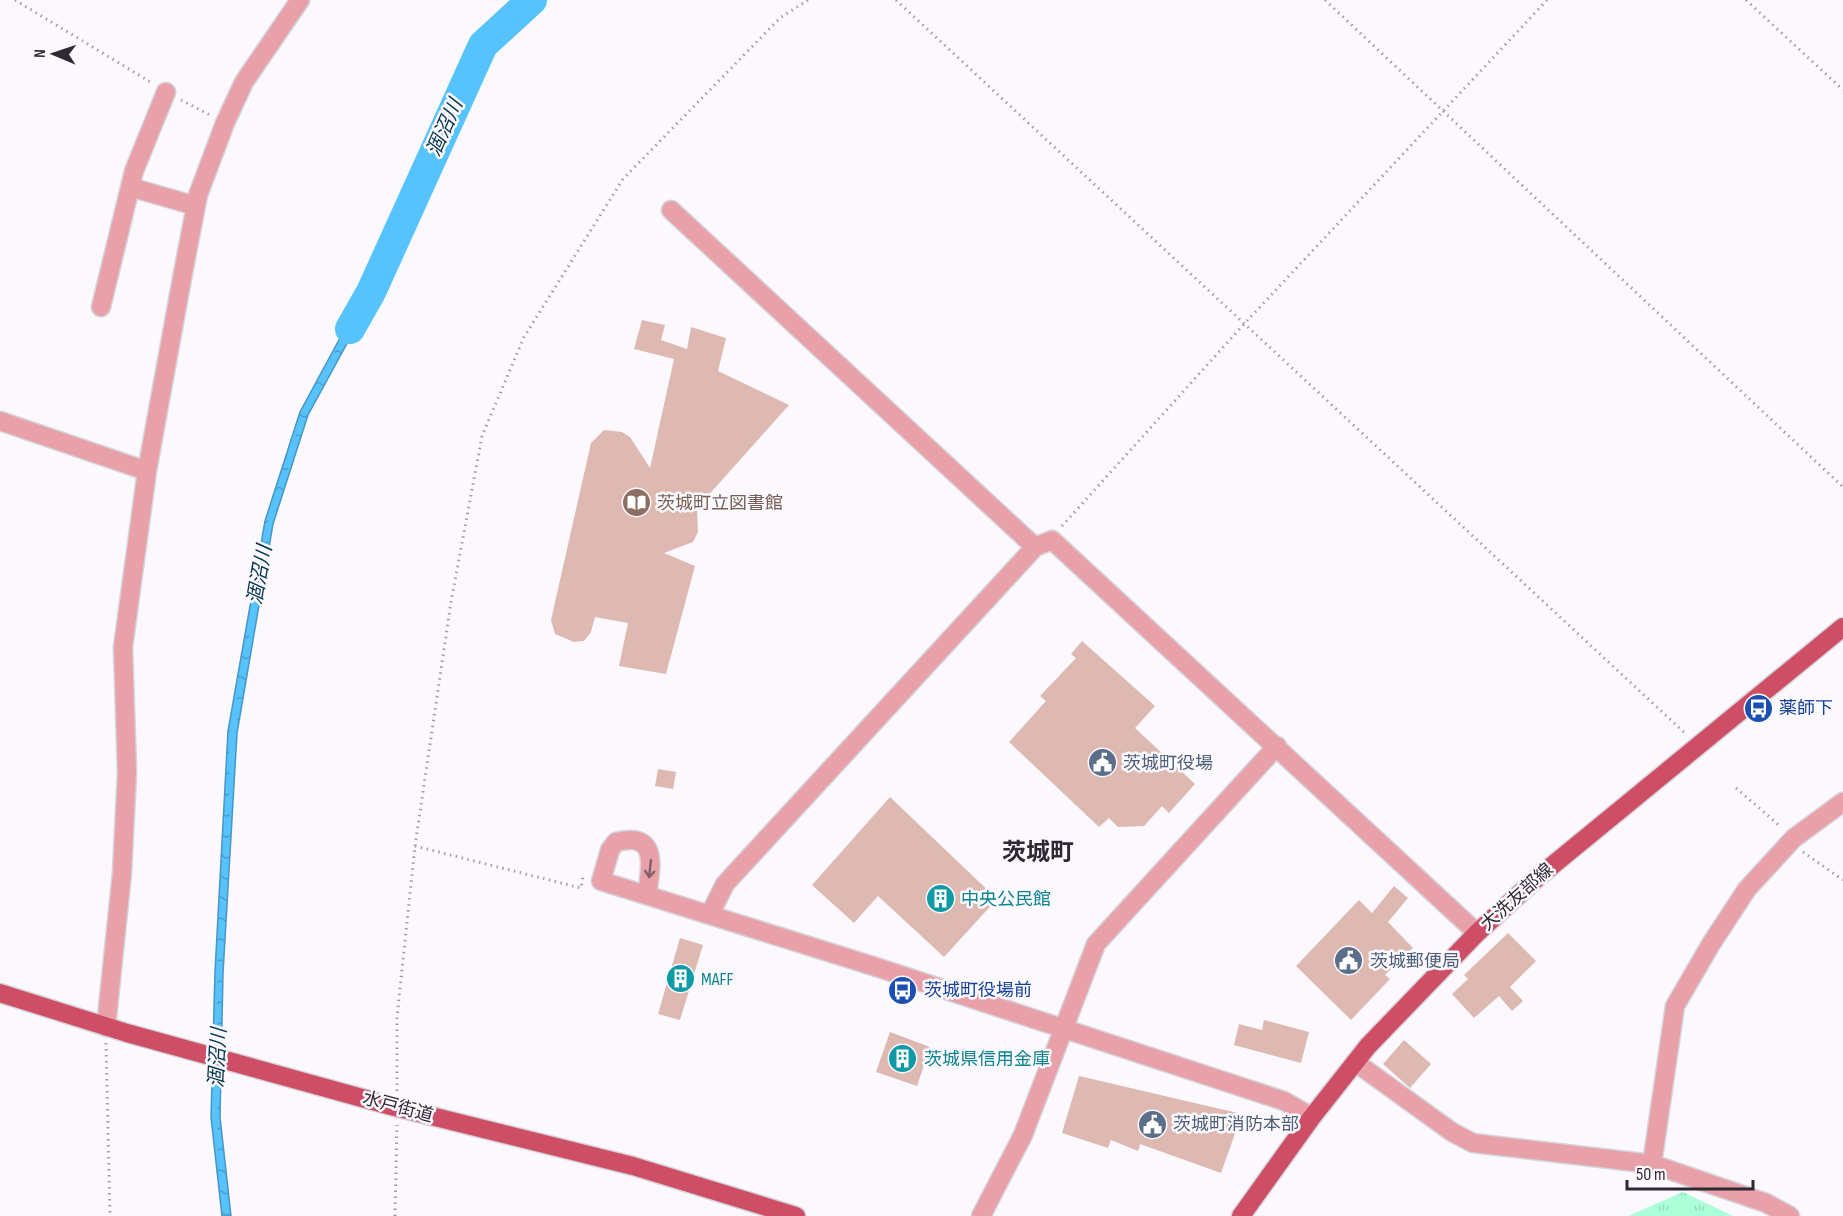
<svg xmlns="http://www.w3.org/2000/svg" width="1843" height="1216" font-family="'Sofia Sans Condensed','Noto Sans JP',sans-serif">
<defs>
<pattern id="park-tufts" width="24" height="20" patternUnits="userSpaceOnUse" patternTransform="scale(1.5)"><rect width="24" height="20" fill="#acfed9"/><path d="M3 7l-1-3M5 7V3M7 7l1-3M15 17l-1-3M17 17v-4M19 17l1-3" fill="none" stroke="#94dabb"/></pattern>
<pattern id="water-ripples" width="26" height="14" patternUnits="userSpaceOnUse" patternTransform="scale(1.5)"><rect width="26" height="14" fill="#56c3fd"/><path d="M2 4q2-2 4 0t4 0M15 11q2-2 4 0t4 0" fill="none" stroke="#489ece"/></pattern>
</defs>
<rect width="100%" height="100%" fill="#fbf8fe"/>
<path fill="url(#park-tufts)" d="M 1683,1192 L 1733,1216 L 1628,1216 Z"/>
<path fill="url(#water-ripples)" stroke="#4a95c1" stroke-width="1.5" d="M 366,290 L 374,294 L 308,415 L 273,524 L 237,733 L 223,973 L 220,1117 L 231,1216 L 222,1216 L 211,1117 L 215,972 L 228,731 L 265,521 L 300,412 Z"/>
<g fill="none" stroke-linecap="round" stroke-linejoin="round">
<path stroke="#56c3fd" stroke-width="30" d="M 350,329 L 371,292 L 483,45 L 532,0"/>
</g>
<path fill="#deb9b2" d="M 642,320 L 665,325 L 661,340 L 687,349 L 691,327 L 726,338 L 718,371 L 789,405 L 697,508 L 698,532 L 693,542 L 664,553 L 695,566 L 666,674 L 619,666 L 628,623 L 595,617 L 591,632 L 584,641 L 574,642 L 555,634 L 551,620 L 591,443 L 604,430 L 622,432 L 630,437 L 650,468 L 674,359 L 634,349 Z
M 1082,641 L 1155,706 L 1135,728 L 1195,784 L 1169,813 L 1162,806 L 1144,826 L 1118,827 L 1109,818 L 1099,827 L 1009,742 L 1046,701 L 1040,696 L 1076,658 L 1071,654 Z
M 658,769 L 676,772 L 673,789 L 655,786 Z
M 890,797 L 997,899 L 944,957 L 878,896 L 854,923 L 812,885 Z
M 1394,886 L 1408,898 L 1388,922 L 1413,948 L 1385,975 L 1390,979 L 1351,1020 L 1296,966 L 1359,900 L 1372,913 Z
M 1508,933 L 1536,961 L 1510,987 L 1523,1001 L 1512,1011 L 1499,996 L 1474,1018 L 1452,994 L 1468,979 L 1464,975 Z
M 680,938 L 703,945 L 680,1020 L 658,1014 Z
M 1264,1020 L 1309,1032 L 1301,1063 L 1234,1045 L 1239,1024 L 1262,1030 Z
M 890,1032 L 930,1047 L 917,1086 L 876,1072 Z
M 1404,1040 L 1431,1064 L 1410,1088 L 1383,1064 Z
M 1079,1076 L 1242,1114 L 1221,1173 L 1140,1144 L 1138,1151 L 1111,1140 L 1108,1148 L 1062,1133 Z"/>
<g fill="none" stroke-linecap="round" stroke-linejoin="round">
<defs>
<path id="minor" d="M 130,187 L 196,206
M 671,210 L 1035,547
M 101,307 L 134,171 L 166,92
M 0,421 L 147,471
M 647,894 C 651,867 659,831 616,842 L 610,850 L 601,881 L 873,966 L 1284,1101 L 1312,1117
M 710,914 L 725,884 L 1035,547 L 1052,540 L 1477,933
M 106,1027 L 122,873 L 127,772 L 123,647 L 147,471 L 183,273 L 198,195 L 225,123 L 244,82 L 300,0
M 1355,1062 L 1452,1132 L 1473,1143 L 1652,1164 L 1766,1203 L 1790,1216
M 1652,1164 L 1675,1006 L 1711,944 L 1747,889 L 1794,838 L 1843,802
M 981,1216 L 1023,1135 L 1096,944 L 1277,746"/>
<path id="major" d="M 0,993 L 127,1033 L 391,1106 L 633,1166 L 796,1216
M 1241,1216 L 1312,1117 L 1368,1046 L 1477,933 L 1537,878 L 1843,627"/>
</defs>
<use href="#minor" stroke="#d6d3da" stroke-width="21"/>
<use href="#major" stroke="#d6d3da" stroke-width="21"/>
<path stroke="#a29ea6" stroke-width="3" stroke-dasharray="1.5 4.5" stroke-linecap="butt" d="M 15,0 L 152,83
M 896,0 L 1687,735
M 1325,0 L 1843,487
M 1746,0 L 1843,90
M 181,100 L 210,115
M 1062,526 L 1245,323 L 1547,0
M 1736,788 L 1781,827
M 415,846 L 581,888 L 583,876 L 585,877
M 1803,852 L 1843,880
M 106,1043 L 110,1216
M 397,1091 L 397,1017 L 415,846 L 451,602 L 482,436 L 524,337 L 623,179 L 780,18 L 808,0
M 395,1216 L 397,1125"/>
<use href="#minor" stroke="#e8a1a8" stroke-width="18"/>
<use href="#major" stroke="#cd4e65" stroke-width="18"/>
</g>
<defs><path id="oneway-shaft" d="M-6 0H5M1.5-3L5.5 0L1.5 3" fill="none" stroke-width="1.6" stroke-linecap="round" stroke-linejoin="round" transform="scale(1.5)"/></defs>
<use stroke="#825f68" href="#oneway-shaft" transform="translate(650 869) rotate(96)"/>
<defs>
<symbol id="library-disc" viewBox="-11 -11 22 22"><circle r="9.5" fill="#8d6e63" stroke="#fbf8fe"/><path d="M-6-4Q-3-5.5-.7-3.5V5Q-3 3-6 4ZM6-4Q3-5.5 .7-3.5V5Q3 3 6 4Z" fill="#fff"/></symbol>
<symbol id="bus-disc" viewBox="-11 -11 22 22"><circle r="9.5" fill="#1a4fb4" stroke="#fbf8fe"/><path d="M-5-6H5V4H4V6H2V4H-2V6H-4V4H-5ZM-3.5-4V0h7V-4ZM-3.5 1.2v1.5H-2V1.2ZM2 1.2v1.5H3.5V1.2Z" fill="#fff"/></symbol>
<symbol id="civic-disc" viewBox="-11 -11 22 22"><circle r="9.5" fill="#5c6f8a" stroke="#fbf8fe"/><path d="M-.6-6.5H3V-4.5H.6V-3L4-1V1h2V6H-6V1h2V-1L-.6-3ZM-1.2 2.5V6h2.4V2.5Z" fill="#fff"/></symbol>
<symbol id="building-disc" viewBox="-11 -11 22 22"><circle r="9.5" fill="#0f9aa8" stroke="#fbf8fe"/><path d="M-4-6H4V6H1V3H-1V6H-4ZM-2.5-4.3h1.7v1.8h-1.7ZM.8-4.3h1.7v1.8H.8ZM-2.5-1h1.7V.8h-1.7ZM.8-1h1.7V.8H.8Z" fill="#fff"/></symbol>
</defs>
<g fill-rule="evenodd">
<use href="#library-disc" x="620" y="486" width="33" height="33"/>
<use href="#bus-disc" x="1742" y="692" width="33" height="33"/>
<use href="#civic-disc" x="1086" y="746" width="33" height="33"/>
<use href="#building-disc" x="924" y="882" width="33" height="33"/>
<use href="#civic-disc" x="1332" y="944" width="33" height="33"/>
<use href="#building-disc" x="664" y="962" width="33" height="33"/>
<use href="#bus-disc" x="886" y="974" width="33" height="33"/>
<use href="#building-disc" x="886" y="1042" width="33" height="33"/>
<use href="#civic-disc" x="1136" y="1108" width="33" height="33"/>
</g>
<g text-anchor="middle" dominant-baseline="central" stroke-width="5" stroke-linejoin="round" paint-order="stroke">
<g font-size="18" fill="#785e54" stroke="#fbf8fe" text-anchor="start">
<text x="657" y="503">茨城町立図書館</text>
</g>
<g font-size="18" fill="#164399" stroke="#fbf8fe" text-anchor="start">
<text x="1779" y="708">薬師下</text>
<text x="924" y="990">茨城町役場前</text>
</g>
<g font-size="18" fill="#4e5e75" stroke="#fbf8fe" text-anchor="start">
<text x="1123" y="763">茨城町役場</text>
<text x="1370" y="961">茨城郵便局</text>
<text x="1173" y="1124">茨城町消防本部</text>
</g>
<g font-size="18" fill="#2f2934" stroke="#fbf8fe">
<text transform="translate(1517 897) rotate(-42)">大洗友部線</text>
<text transform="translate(398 1107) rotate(15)">水戸街道</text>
</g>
<g font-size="18" fill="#0d838f" stroke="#fbf8fe" text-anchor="start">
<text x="961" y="899">中央公民館</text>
<text x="701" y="979">MAFF</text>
<text x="924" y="1059">茨城県信用金庫</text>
</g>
<g font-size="20" font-style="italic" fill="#03354c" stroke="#fbf8fe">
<text transform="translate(445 128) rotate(-66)">涸沼川</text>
<text transform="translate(260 575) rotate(-80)">涸沼川</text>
<text transform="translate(218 1058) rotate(-87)">涸沼川</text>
</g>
<g font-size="24" font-weight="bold" fill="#2f2934" stroke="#fbf8fe">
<text x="1038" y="852">茨城町</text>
</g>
</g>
<g transform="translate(54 54) rotate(272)" stroke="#fbf8fe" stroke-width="4.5" paint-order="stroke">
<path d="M0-4.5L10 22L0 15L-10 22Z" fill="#2f2934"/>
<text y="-9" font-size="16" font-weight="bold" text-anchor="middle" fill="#2f2934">N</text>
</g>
<path d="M1627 1180v9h126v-9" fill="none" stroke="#2f2934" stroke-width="3"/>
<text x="1636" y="1180" font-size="18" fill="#2f2934" stroke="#fbf8fe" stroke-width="4.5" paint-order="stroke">50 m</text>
</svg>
